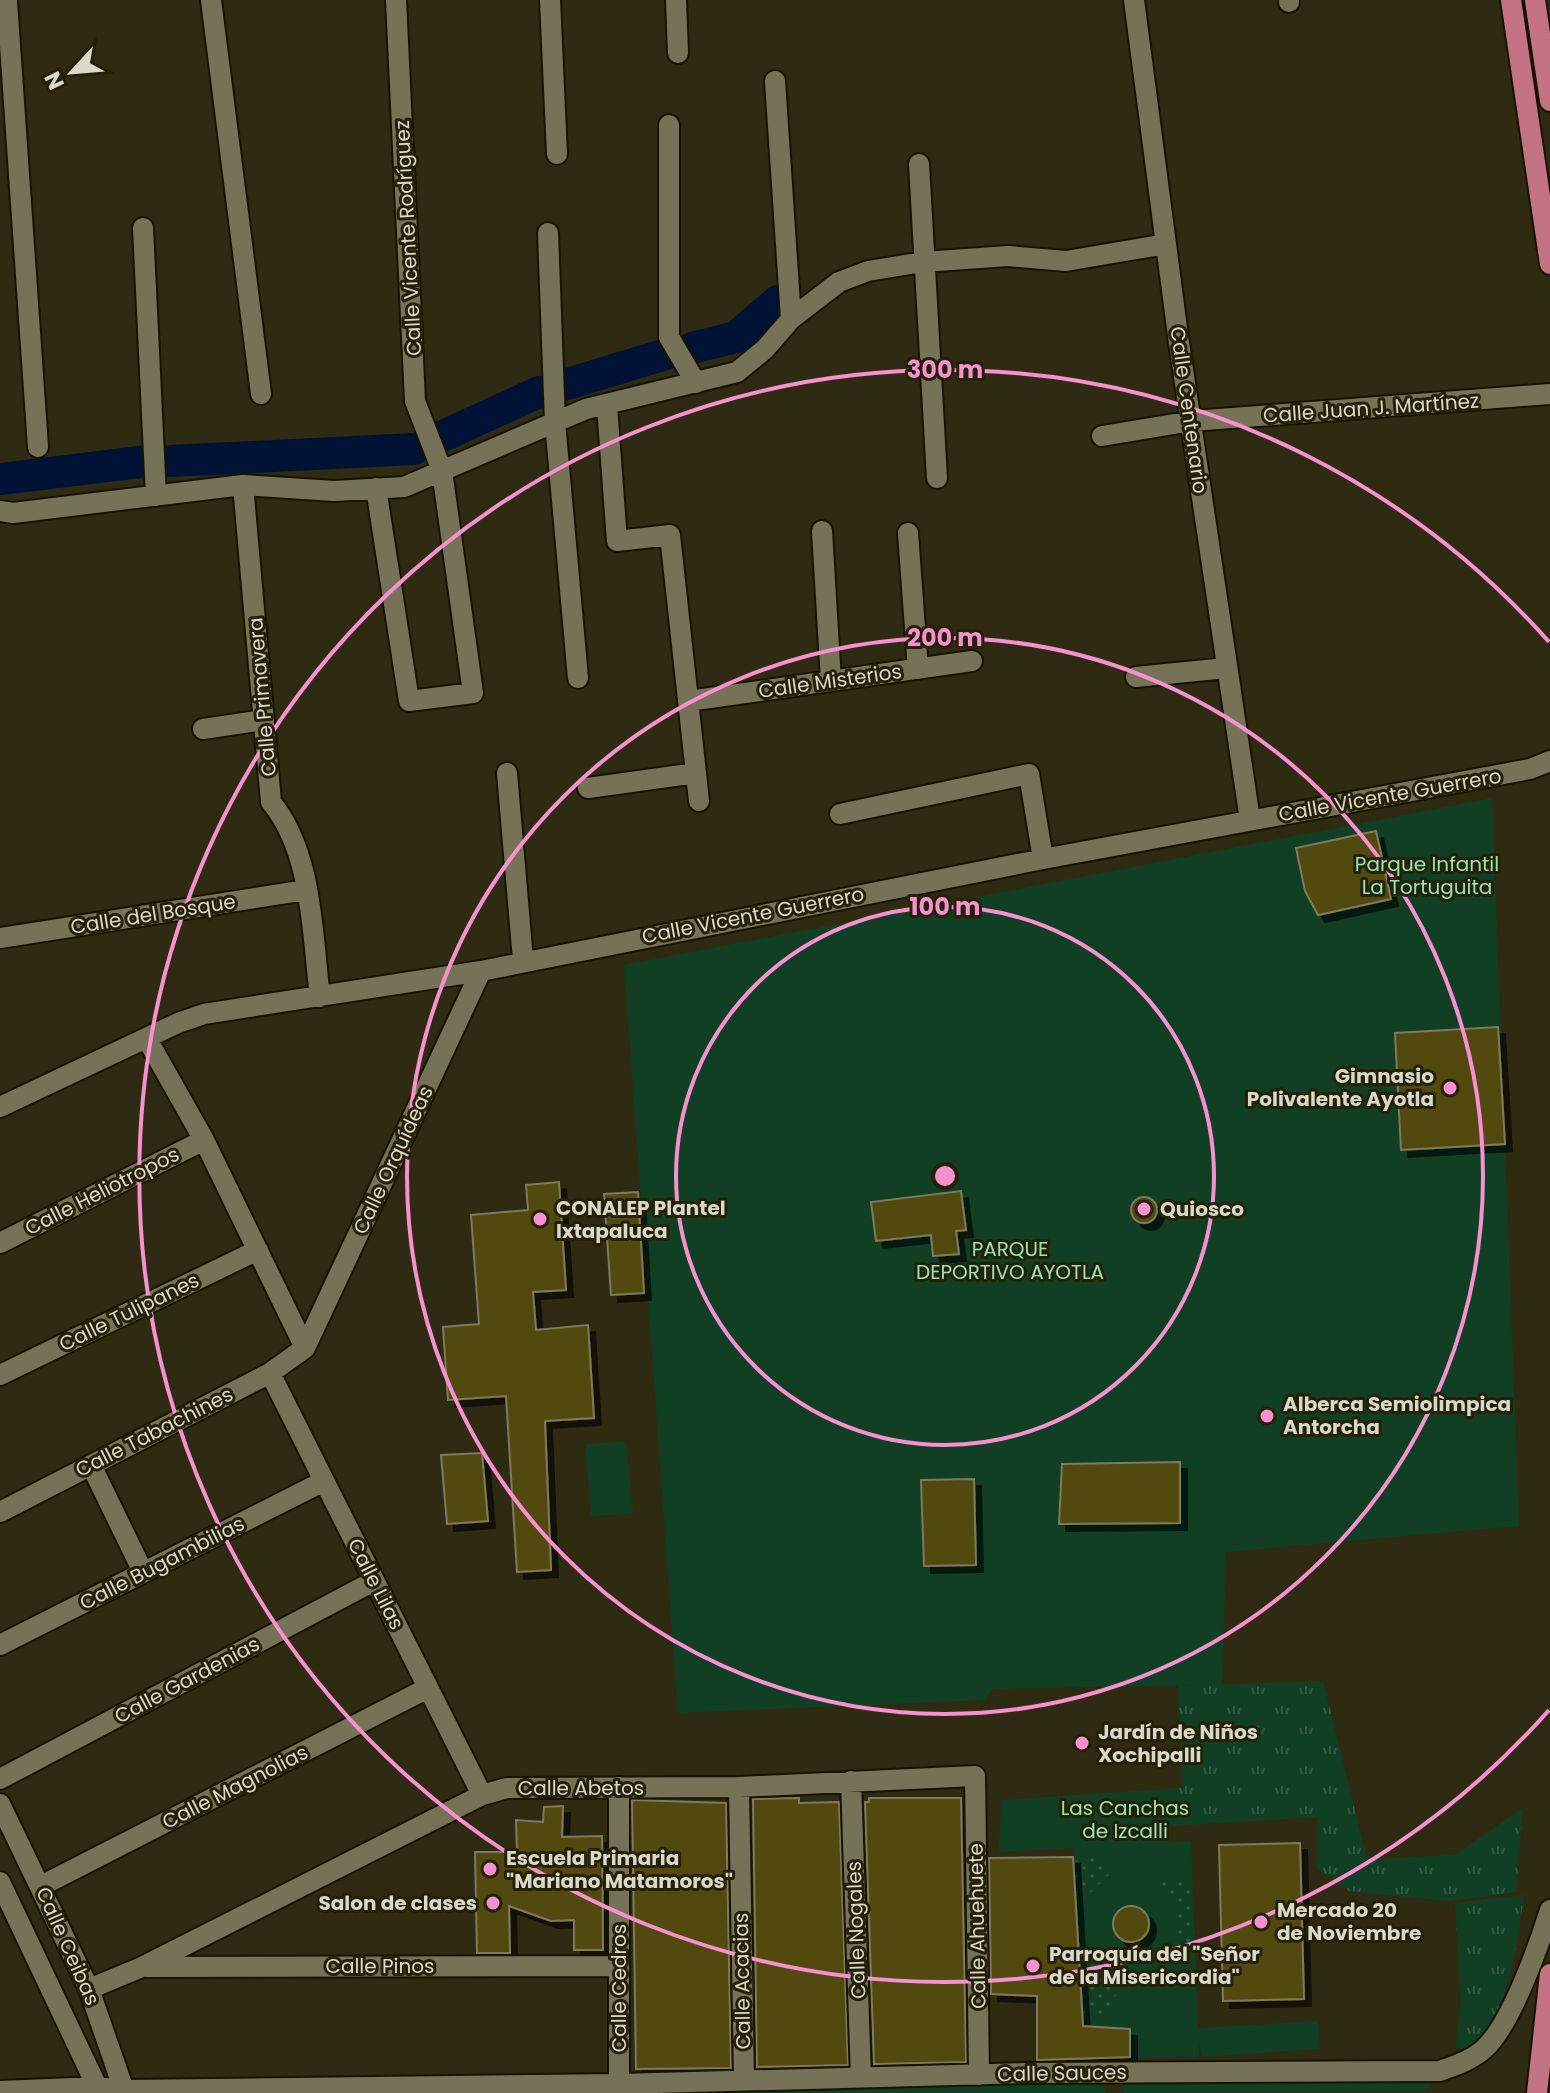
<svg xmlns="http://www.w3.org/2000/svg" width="1550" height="2093" font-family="Poppins,sans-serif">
<defs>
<pattern id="grass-tufts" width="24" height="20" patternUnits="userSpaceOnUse" patternTransform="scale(2)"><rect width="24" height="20" fill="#103f24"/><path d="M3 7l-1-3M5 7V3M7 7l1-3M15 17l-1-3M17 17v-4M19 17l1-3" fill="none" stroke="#325a42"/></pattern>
<pattern id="garden-dots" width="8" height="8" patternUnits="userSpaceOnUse" patternTransform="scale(2)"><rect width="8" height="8" fill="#103f24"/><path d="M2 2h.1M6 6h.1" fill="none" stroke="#325a42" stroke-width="1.8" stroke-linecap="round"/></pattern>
<filter id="shadow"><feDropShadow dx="7" dy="7" stdDeviation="0" flood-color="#0009"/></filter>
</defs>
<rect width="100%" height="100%" fill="#2f2b13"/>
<path fill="url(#grass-tufts)" d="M 1323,1681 L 1367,1859 L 1455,1855 L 1523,1808 L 1516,1892 L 1449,1901 L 1349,1891 L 1317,1868 L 1318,1817 L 1168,1826 L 1168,1789 L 1182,1787 L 1178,1686 Z
M 1524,1895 C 1517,1946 1509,2013 1470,2052 L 1456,2047 L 1461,2001 L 1455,1903 Z"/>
<path fill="#103f24" d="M 1492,798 L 1519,1526 L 1226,1552 L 1222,1685 L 991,1689 L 986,1700 L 678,1713 L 624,965 Z
M 626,1441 L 633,1514 L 591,1516 L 585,1444 Z
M 1168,1789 L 1168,1842 L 1191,1841 L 1198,2028 L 1318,2021 L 1319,2049 L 1202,2057 L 1199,2043 L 1199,2058 L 1080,2057 L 1073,1848 L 999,1852 L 1001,1800 Z
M 1426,2078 L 1430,2086 L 1426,2091 L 1125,2093 L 1122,2088 L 1127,2082 Z
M 1088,2082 L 1103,2085 L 1105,2093 L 637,2093 Z"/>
<path fill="url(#garden-dots)" d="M 1087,1855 L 1101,1857 L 1109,1875 L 1087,1896 L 1075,1894 L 1073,1862 Z
M 1163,1877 L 1192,1883 L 1195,1943 L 1172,1948 C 1182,1924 1178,1901 1159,1882 Z
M 1088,1951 L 1110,1977 L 1116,1995 L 1104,2015 L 1083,2021 L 1081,1955 Z"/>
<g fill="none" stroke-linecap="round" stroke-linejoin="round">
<path stroke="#001236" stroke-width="32" d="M 692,348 L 736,337 L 778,301
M 564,385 L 666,354
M 445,435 L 539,392
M 171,461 L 414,449
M 0,479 L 148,461"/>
</g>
<path fill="#51480b" stroke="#7e795f" stroke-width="2" filter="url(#shadow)" d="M 1376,831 L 1391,899 L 1318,915 L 1305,891 L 1296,848 Z
M 1498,1027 L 1505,1144 L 1401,1150 L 1395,1033 Z
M 559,1182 L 566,1290 L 533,1292 L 536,1330 L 588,1325 L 594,1418 L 545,1421 L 551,1570 L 517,1572 L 506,1396 L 448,1400 L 443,1327 L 479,1324 L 471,1215 L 528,1210 L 526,1185 Z
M 961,1191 L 966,1230 L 956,1231 L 959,1254 L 933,1256 L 931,1235 L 876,1241 L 871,1202 Z
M 638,1192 L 644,1293 L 611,1295 L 604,1194 Z
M1131 1210a13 13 0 1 1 26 0a13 13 0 1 1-26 0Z
M 482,1453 L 488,1521 L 447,1524 L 441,1455 Z
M 1180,1462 L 1180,1523 L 1059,1524 L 1062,1464 Z
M 974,1479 L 976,1565 L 924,1566 L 921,1480 Z
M 799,1798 L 799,1803 L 839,1802 L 848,2065 L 757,2067 L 753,1799 Z
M 869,1798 L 961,1798 L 966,2062 L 874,2064 L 865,1802 L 869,1802 Z
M 632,1800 L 726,1803 L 731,2068 L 636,2069 Z
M 563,1806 L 562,1837 L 602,1836 L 603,1950 L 574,1950 L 574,1920 L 551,1921 L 509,1906 L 510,1953 L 477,1953 L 475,1852 L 517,1852 L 516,1820 L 543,1822 L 544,1807 Z
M 1300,1843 L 1304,1999 L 1223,2001 L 1219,1845 Z
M 1073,1857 L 1083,2026 L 1130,2029 L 1130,2057 L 1037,2060 L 1037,1996 L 991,1994 L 989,1858 Z
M1113 1924a18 18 0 1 1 36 0a18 18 0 1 1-36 0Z"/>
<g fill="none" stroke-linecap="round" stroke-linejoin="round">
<defs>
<path id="minor" d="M 211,0 L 261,394
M 550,0 L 557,154
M 676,0 L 678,53
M 1134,0 L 1178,336 L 1250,820
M 1289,0 L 1289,2
M 7,2 L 38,447
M 775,81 L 791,319
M 669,125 L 669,337 L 696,383
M 919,164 L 937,478
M 143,228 L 156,496
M 548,233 L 555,422 L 578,678
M 607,406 L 617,541 L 670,535 L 699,801
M 1102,436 L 1192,421 L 1550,394
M 243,485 L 271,802 C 313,853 312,934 320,997
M 376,488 L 409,701 L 473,693 L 442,471 L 415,401 L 396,0
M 0,511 L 13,513 L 243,485 L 334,491 L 404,487 L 586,409 L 737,372 L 765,349 L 791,319 L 839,282 L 868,271 L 923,262 L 1008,256 L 1066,261 L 1166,244
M 822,531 L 831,681
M 908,533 L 918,669
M 1136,677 L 1226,668
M 688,701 L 972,661
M 203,729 L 264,720
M 507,773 L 523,960
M 588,788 L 696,773
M 840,814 L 1029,774 L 1043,859
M 0,938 L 306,890
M 147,1039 L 204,1140 L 305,1348
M 0,1107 L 178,1023 L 204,1014 L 481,971 L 1043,859 L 1530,769 L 1550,761
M 0,1243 L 204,1140
M 305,1348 L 481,971
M 270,1373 L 482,1795
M 0,1375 L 258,1250
M 91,1465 L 143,1572
M 0,1512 L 270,1373 L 305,1348
M 0,1645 L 324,1481
M 0,1779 L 374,1581
M 851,1781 L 861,2078
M 619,1787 L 619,2093
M 739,1787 L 744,2079
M 0,1804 L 89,1989 L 125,2093
M 0,1882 L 100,2093
M 41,1886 L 428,1688
M 146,1967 L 619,1966
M 89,1989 L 142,1967 L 482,1795 L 507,1788 L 739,1787 L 975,1776 L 979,2075
M 0,2091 L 98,2087 L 124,2090 L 619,2084 L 1029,2073 L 1440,2071 C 1456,2065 1472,2060 1484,2049 C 1511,2025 1539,1945 1550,1910"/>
<path id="major" d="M 1511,0 L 1550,264
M 1535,0 L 1550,101
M 1537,2093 L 1550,1974"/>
</defs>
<use href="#minor" stroke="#171300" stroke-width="24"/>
<use href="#major" stroke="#171300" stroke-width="24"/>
<use href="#minor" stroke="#767258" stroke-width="20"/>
<use href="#major" stroke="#c47385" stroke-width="20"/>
</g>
<g fill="none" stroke="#f690d0" stroke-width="4">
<circle cx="945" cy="1176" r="269"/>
<circle cx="945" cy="1176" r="538"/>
<path d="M1549 1710A806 806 0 1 1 1549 642"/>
</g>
<g fill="#f690d0" stroke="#252109" stroke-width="3">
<circle cx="1450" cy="1088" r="8"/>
<circle cx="1144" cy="1209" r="8"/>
<circle cx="540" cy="1219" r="8"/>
<circle cx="1267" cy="1416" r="8"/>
<circle cx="1082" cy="1743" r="8"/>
<circle cx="490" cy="1869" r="8"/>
<circle cx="493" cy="1903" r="8"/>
<circle cx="1261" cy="1922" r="8"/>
<circle cx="1033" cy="1966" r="8"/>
</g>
<g text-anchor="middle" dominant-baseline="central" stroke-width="6" stroke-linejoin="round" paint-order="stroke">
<g font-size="20" fill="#dad8ca" stroke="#252109">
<text transform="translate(408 238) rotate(-93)">Calle Vicente Rodríguez</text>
<text transform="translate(1371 408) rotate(-4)">Calle Juan J. Martínez</text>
<text transform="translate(1189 410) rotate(82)">Calle Centenario</text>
<text transform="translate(830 681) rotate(-8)">Calle Misterios</text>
<text transform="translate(262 697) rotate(-95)">Calle Primavera</text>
<text transform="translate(1390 795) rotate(-10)">Calle Vicente Guerrero</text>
<text transform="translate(153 914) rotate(-9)">Calle del Bosque</text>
<text transform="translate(753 915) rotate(-11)">Calle Vicente Guerrero</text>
<text transform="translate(393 1160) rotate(-65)">Calle Orquídeas</text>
<text transform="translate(102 1191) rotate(-27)">Calle Heliotropos</text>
<text transform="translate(129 1312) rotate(-26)">Calle Tulipanes</text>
<text transform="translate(154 1432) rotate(-27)">Calle Tabachines</text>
<text transform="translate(162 1563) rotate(-27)">Calle Bugambilias</text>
<text transform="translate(376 1584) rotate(63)">Calle Lilas</text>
<text transform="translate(187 1680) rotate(-28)">Calle Gardenias</text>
<text transform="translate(235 1787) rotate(-27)">Calle Magnolias</text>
<text x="581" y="1788">Calle Abetos</text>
<text transform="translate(977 1926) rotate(-91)">Calle Ahuehuete</text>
<text transform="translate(856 1930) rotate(-92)">Calle Nogales</text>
<text transform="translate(68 1946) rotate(66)">Calle Ceibas</text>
<text x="380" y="1966">Calle Pinos</text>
<text transform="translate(742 1981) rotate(-91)">Calle Acacias</text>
<text transform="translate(619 1988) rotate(-90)">Calle Cedros</text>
<text transform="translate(1062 2073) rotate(-1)">Calle Sauces</text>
</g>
<g font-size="20" fill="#95e4b1" stroke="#252109">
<text x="1427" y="864">Parque Infantil<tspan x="1427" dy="23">La Tortuguita</tspan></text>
<text x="1010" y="1249">PARQUE<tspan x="1010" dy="23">DEPORTIVO AYOTLA</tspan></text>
<text x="1125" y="1808">Las Canchas<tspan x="1125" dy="23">de Izcalli</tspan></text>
</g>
<g font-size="20" font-weight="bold" fill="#dad8ca" stroke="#252109" text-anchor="start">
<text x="1434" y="1076" text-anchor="end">Gimnasio<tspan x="1434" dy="23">Polivalente Ayotla</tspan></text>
<text x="556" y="1208">CONALEP Plantel<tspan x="556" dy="23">Ixtapaluca</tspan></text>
<text x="1160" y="1209">Quiosco</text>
<text x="1283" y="1404">Alberca Semiolìmpica<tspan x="1283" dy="23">Antorcha</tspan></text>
<text x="1098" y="1732">Jardín de Niños<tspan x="1098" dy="23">Xochipalli</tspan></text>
<text x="506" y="1858">Escuela Primaria<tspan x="506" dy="23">"Mariano Matamoros"</tspan></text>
<text x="477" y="1903" text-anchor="end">Salon de clases</text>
<text x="1277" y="1910">Mercado 20<tspan x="1277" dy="23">de Noviembre</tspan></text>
<text x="1049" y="1954">Parroquía del "Señor<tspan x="1049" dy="23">de la Misericordia"</tspan></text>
</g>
</g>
<circle cx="945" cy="1176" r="12" fill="#f690d0" stroke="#252109" stroke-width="4"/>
<g font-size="24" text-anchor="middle" font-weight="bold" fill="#f690d0" stroke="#252109" stroke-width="6" stroke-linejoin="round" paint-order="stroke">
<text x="945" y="378">300 m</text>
<text x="945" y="646">200 m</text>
<text x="945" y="915">100 m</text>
</g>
<g transform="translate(72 72) rotate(244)" stroke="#252109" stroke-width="6" paint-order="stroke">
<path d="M0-6L14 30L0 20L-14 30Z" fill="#dad8ca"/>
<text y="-12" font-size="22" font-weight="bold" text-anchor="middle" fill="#dad8ca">N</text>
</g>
</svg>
